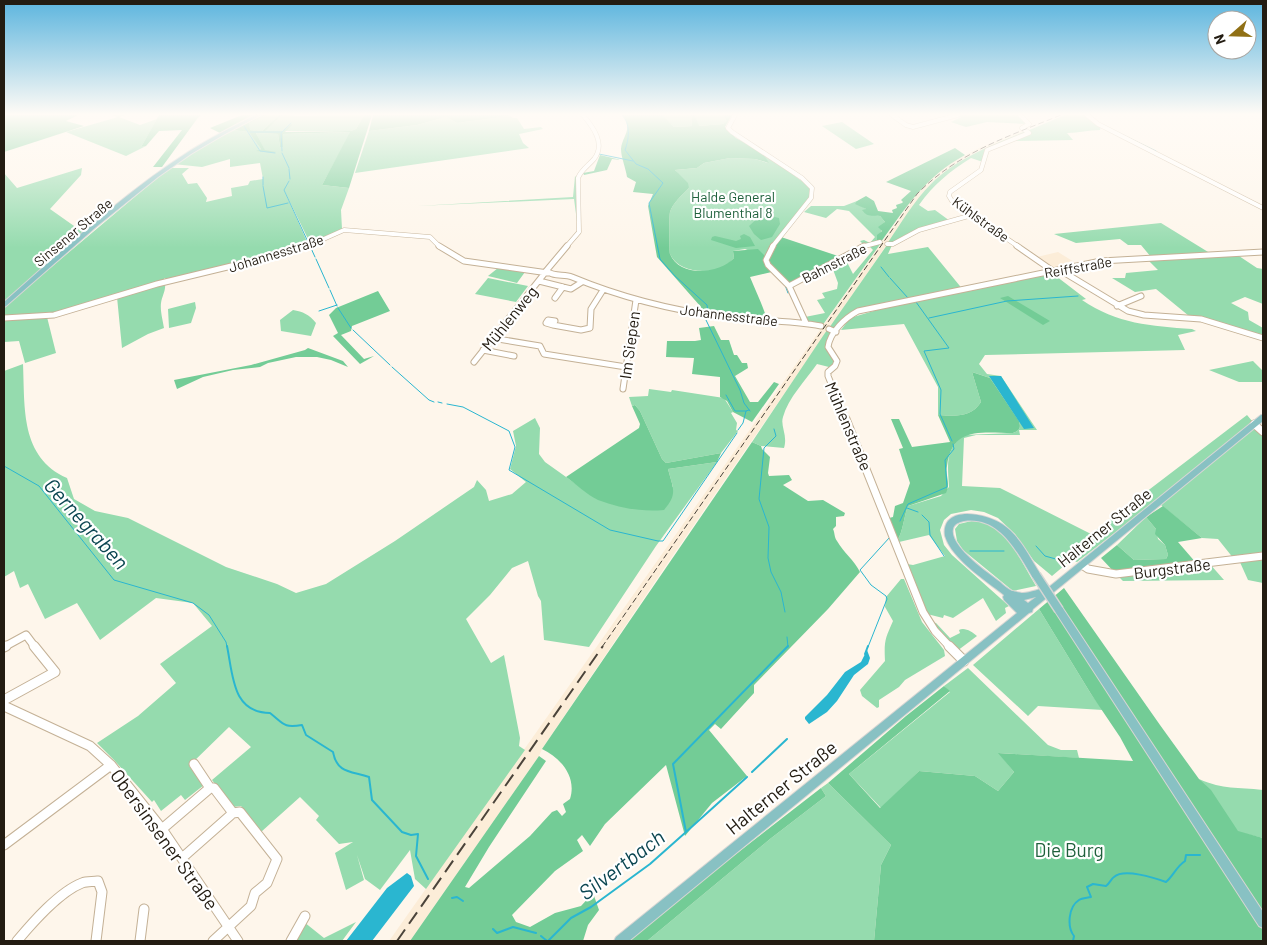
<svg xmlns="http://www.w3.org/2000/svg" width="1267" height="945" font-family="Barlow,sans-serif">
<rect width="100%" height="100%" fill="#fef6eb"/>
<path fill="#fcedd8" d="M 1023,130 L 1026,131 L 975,153 L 953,167 L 935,180 L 921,195 L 667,564 L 542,749 L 539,756 L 410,941 L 389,941 L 916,194 L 930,179 L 952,162 L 979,148 Z
M 1058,252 L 1079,265 L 1053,269 L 1037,257 Z"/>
<path fill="#95dbae" d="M 111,115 L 125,115 L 119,117 L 140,125 L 157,119 L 141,147 L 146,146 L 126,156 L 66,132 L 118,117 Z
M 267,115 L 279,115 L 262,131 L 249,130 L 248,123 Z
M 364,115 L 356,129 L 351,131 L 264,131 L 281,116 Z
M 663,115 L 691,115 L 692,126 L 674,127 Z
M 695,115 L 723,115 L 728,121 L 723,124 L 698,126 Z
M 957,115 L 1020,115 L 1028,124 L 987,122 L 966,127 L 951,122 L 961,117 Z
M 1065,115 L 1086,115 L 1091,121 L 1101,126 L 1100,130 C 1088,130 1079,133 1067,133 L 1073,140 L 1014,141 L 1029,134 L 1027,131 Z
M 510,116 L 513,118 L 517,118 L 524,129 L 541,127 L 543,129 L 519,134 L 523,143 L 529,148 L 355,173 L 369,131 L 417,125 L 446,117 L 457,123 Z
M 842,122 L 874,144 L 856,149 L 822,126 Z
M 233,130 L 250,132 L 261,149 L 258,150 L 265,151 L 256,133 L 278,134 L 280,147 L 283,146 L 283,134 L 351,132 L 322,185 L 349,188 L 341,210 L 342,229 L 310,243 L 285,192 L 308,244 L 167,282 L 165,278 L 158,284 L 165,283 C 166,291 162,296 161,303 C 160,311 163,321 164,328 L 148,334 L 122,348 L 117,297 L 47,317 L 56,353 L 25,363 L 19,341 L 4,342 L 4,307 L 169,168 L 189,168 L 182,174 L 188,184 L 197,183 L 207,198 L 206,202 L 232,196 L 231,188 L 248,185 L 250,181 L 263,179 L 260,163 L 230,167 L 230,159 L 202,167 L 173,164 Z
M 1026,131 L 1028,132 L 985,150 L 983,162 L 971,158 C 950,171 933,185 919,205 L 928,211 L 935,210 L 950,221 C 931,227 907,230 892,244 L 887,244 C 901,223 914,201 931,184 C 957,158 993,145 1026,131 Z
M 762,152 L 810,187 L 811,197 L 766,257 L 745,249 L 733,251 L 734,258 C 731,260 729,264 726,266 C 710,274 679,274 670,254 C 669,252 669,216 670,212 C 672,204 683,194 689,188 L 675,170 L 697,168 L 704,163 L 730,158 L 755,159 L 768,163 Z
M 82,168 L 81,175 L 50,209 L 84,233 L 4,302 L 4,245 L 5,244 L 4,243 L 4,173 L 17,188 Z
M 575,176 L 577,178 L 578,229 L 574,199 L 417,206 L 573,197 Z
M 857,201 L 858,204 L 866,209 L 865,213 L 880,216 L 885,222 L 877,241 L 870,245 L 863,244 L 860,241 L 864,240 L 870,243 L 875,237 L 849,211 L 837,209 L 826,218 L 804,212 L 811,206 L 844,206 Z
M 1161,223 L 1213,255 L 1236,254 L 1257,268 L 1263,269 L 1263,304 L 1245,297 L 1231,303 L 1248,312 L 1249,320 L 1263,328 L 1263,334 L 1261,335 L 1189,316 L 1156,289 L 1135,292 L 1112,278 L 1125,278 L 1126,273 L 1158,270 L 1148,260 L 1151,257 L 1141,245 L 1128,245 L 1120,239 L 1076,243 L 1054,234 Z
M 881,243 L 822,326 L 809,322 L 805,317 L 825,313 L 817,300 L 825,298 L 822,293 L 837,289 L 838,283 L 831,264 L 844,256 L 853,274 L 873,250 L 869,246 Z
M 887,245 L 892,245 L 888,254 L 928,247 L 964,291 L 1052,273 L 1086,299 L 1082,300 C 1117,324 1151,326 1192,329 L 1196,331 L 1178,335 L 1185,350 L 985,355 L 979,364 L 987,374 L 1001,376 L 1037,430 L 1019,430 L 1020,435 L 976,435 L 964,438 L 962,486 L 1000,488 L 1091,534 L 1247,415 L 1263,434 L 1263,556 L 1234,559 L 1218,539 L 1202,538 L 1156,501 L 1077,562 L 1071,560 L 1052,576 L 1034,561 L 1015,534 L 998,518 L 984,512 L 971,510 L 951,514 L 944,520 L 940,530 L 944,545 L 952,555 L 1009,606 L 1005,608 L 1006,613 L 996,621 L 983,598 L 953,618 L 944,615 L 943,618 L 927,614 L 907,564 L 913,565 L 945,556 L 929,535 L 899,542 L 898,539 C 903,531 904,516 908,506 L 941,496 L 949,487 C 948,466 944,450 964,435 L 1013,433 C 1020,430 1021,428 1019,421 L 990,378 L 972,372 L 981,402 C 971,418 955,416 938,415 L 938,387 L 904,324 L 841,330 L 850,318 L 877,310 L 875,306 L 849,313 L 837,328 L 829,328 Z
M 498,268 L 525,272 L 517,283 L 488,276 Z
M 488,278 L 528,286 L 516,302 L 475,294 Z
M 195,302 L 196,308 L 191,323 L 169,328 L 168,309 Z
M 293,310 C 303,312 309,314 316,323 L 311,336 L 281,331 L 280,320 Z
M 827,330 L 832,332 L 827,343 L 836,360 L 834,364 L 829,367 L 817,364 C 806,380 788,398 783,417 C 780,426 788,435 784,448 L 761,446 L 752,442 Z
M 1253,361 L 1263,371 L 1263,382 L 1239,382 L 1209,370 Z
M 23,364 C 25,408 20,457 67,478 L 74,499 L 95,511 L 128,518 L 226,567 L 277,584 L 296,593 L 326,584 L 395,541 L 474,487 L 477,480 L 486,490 L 489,501 L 512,494 L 526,482 L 510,469 L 516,446 L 513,431 L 535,418 L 540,428 L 539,454 L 545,462 L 597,499 L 673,487 L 668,469 L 717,462 L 656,546 L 589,647 L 544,640 L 541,601 L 538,596 L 528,561 L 512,568 L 490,595 L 466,619 L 491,663 L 504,655 L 520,738 L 519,746 L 525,750 L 426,889 L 415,879 L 410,850 L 380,890 L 365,879 L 357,855 L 364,880 L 346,890 L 335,853 L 353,842 L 339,844 L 316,820 L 319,816 L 300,797 L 261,832 L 241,806 L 233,807 L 212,780 L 251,747 L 229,727 L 189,766 L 204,785 L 185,800 L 181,795 L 161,811 L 154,800 L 152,802 L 114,760 L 97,743 L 138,716 L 176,683 L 160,664 L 212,626 L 193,603 L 156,598 L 100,640 L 77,603 L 45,619 L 28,584 L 20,588 L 14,571 L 4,577 L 4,371 Z
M 649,389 L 671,392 L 672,390 L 724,398 L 733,412 L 731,413 L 737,423 L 736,430 L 738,431 L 721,453 L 666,463 L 662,459 L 640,411 L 635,405 L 632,406 L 629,397 L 648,396 Z
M 1146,517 L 1156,529 L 1158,539 L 1165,545 L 1168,555 L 1166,559 L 1134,560 L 1117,545 Z
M 976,520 C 1009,529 1019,558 1036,586 L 1013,591 L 963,550 L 957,541 L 955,529 L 959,524 Z
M 1263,557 L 1263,583 L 1248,580 L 1239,560 Z
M 1209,563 L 1224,580 L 1123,581 L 1117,575 Z
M 901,579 L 904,579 L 922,622 L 944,650 L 945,656 L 905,680 L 899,687 L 879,700 L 879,707 L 877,708 L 862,696 L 860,690 L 885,661 C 884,641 885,639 893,621 L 885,607 L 886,597 Z
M 1039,609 L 1091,694 L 1103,710 L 1038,706 L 1028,716 L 973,665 Z
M 931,622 L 936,623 L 950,638 L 960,633 L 959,630 C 965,627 972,632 977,636 L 957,651 Z
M 968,668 L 1048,745 L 1061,750 L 1077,750 L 1079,758 L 999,753 L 1014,772 L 998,791 L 975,776 L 919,771 L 881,808 L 849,774 L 950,692 L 944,686 Z
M 1199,779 C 1224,790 1237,787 1263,790 L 1263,838 L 1238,832 Z
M 828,783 L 891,845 L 881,865 L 874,941 L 647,941 L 770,839 L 826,796 L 821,788 Z
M 304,922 L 324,938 L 356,922 L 342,941 L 293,941 Z"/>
<path fill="#73cc96" d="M 4,115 L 78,115 L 66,121 L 84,126 L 4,152 Z
M 159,115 L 201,115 L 197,119 L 162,167 L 153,167 L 182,130 L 159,131 L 146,146 L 141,147 Z
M 242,115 L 256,115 L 220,133 L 210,128 Z
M 261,115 L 267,115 L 249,123 L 250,130 L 262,131 L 279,115 L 297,115 L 281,116 L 265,131 L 283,131 L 291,124 L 292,125 L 285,132 L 351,131 L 356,129 L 364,115 L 372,115 L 349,188 L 322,185 L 350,132 L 283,134 L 283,147 L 280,147 L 278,134 L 256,133 L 265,150 L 276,152 L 274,153 L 256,151 L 261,149 L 249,132 L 233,130 L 218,138 L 236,126 Z
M 373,115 L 509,115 L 510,116 L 457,123 L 446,117 L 417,125 L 369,131 Z
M 622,115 L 663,115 L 674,127 L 692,126 L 691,115 L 695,115 L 699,126 L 723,124 L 727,121 L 723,115 L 732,115 L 725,127 L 736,138 L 762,152 L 769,163 L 755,159 L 730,158 L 704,163 L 697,168 L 675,170 L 688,183 L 689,188 C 683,194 672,204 670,212 C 669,216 669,251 670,254 C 680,278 719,274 734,258 L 733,251 L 758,249 L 766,257 L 781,237 L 841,257 L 790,284 L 776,271 L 750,277 C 756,292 763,305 767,320 L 701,312 L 701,307 L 657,257 L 648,206 L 653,194 L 633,192 L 636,182 L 627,177 C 626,169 621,157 621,149 C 622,136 634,129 622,115 Z
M 955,148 L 965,155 C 925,177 907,206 881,242 L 877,241 L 877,235 L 882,231 L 878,227 L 885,222 L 880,216 C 872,215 868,218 862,210 L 866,209 L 855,204 L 857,201 L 866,196 L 874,201 L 878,211 L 893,213 L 892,210 L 897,208 L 896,205 L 902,203 L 903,202 L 901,200 L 911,191 L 886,182 Z
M 600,155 L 621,160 L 612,159 L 607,170 L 584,175 L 583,173 L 594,171 Z
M 767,215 L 779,218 L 780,224 L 772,237 L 761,240 L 754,234 L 749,226 L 760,216 Z
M 744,234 L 750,237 L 755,246 L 736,248 L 711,240 L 712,237 L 715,236 L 736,241 L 741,239 L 740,236 Z
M 378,291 L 390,311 L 352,326 L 351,331 L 341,335 L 364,359 L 374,356 L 360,364 L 333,336 L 338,333 L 329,315 L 336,308 Z
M 1008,296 L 1050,321 L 1043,325 L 1000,298 Z
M 714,326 L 721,340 L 729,340 L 734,355 L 737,355 L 742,363 L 747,363 L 748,368 L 735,376 L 750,402 L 758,402 L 774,382 L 779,384 L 752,422 L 733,412 L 727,401 L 720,397 L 720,377 L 692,374 L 694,358 L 666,357 L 667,341 L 695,341 L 701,340 L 699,328 Z
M 308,348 L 343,361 L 348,367 L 331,360 L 317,357 L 296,357 L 268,363 L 260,367 L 233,370 L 203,377 L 177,389 L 174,380 L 251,365 L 305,350 Z
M 972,372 L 990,378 L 1019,421 C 1021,428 1020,430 1013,433 C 982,433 952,426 947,466 C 945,476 951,483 946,493 L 908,506 C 904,516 903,531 898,539 L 889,518 L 893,517 L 895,506 L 903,503 L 910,483 L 899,449 L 903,448 L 891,419 L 899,419 L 912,447 L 950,442 L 938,415 C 955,416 971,418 981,402 Z
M 635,405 L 640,411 L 662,459 L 666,463 L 721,453 L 717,462 L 668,469 C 673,488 678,494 664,510 C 641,512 619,508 598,500 C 587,495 576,484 566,477 L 639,428 L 640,424 L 632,406 Z
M 752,442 L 761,446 L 762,449 L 770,457 L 768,473 L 769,476 L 789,475 L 792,480 L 783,485 L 808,501 L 823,500 L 845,513 L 844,516 L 836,517 L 836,526 L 833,529 C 835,533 834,537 837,541 C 844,553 854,560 860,572 L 828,609 L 754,685 L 754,693 L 721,729 L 715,724 L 709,730 L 747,776 L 712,803 L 685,836 L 666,765 L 605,824 L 590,846 L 582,835 L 577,840 L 583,851 L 555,871 L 512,915 L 516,922 L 530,927 L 555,913 L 581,906 L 593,893 L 599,910 L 588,925 L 583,941 L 410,941 L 539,756 L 546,761 L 489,847 L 465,887 L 469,888 L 530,836 L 552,812 L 557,810 L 562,816 L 566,812 L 563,804 L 570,799 C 577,777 561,758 542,749 Z
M 1163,506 L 1202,538 L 1178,542 L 1197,564 L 1116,574 L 1101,558 L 1117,545 L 1134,560 L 1166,559 L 1168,555 L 1165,545 L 1155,534 L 1156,529 L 1146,517 Z
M 1064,588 L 1160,725 L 1199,779 L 1211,790 L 1238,831 L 1263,838 L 1263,941 L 874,941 L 881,865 L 891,845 L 828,783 L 906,716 L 944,686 L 950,691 L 849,774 L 880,808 L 919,771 L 975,776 L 998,791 L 1014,772 L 998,753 L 1133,761 L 1120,737 L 1091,694 L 1039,609 Z
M 821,788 L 826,796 L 770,839 L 647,941 L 629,941 L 692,888 Z"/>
<path fill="#2ab6d0" d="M 989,376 L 1001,376 L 1034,428 L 1024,429 Z
M 867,650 L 870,658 L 868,664 L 854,675 L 837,701 L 827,712 L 809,724 L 805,719 L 805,717 L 827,695 L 845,672 L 861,662 Z
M 407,873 L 411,876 L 414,886 L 372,941 L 346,941 L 387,888 Z"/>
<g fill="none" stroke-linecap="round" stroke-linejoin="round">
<path stroke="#2ab6d0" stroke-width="1" d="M 622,115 C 631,124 629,139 625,150 L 636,164 L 648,169 L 663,183 L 649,203 L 660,259 L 675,276 L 707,305 L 708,312
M 244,126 L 260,151 L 275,153
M 1115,131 L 1156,151
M 250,132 L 282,132
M 282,151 L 281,133 L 291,123
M 282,153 L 289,168
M 599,154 L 633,161
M 289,169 L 290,179
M 263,177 L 263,185
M 289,181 L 284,190 L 308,242
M 263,186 L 267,208 L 288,203
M 310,246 L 315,257
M 316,259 L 329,288
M 881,267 L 889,277
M 890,278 L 908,298
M 785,285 L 788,293
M 330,290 L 337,306
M 916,302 L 949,348 L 924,351 L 941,390 L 940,414 L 952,441
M 338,308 L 351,328
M 319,311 L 337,305
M 705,318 L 740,390 L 744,403 L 750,411
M 929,318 L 1007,301 L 1078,296
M 353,330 L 390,365
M 392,367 L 429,400 L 434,402
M 726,395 L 735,411 L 746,411
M 438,402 L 442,403
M 447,404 L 463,407 L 509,431 L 515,447 L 509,470 L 610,530 L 658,541 L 663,541 L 737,433
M 774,429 L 776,436 L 764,448 L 759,499 L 769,527 L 768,558 L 771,572 L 781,592 L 785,612
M 738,430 L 743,423 L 746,411 L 749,410
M 4,466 L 39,486 L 114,580 L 193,603 L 209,615 L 226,642 L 227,647
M 907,508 L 918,512
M 922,515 L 929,522 L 930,535 L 944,556
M 900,521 L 908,504 L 947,487 L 945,460 L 954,449 L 953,444
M 1036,546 L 1045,556 L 1063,561
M 970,551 L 1004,551
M 787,637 L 788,647
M 868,647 L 887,599 L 886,596 L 871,585 L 860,570 L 890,537"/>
<path stroke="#2ab6d0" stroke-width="2" d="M 227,646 C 233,675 232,713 270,713 C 284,724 283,728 302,725 L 306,735 L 333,752 C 337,774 352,771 369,777 L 372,800 L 402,832 L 411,835 L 418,834 L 416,856 L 428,879
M 865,654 L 868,646
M 752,772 L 787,739
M 686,832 L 747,777
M 452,898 L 457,897 L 463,901
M 493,929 L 497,933 L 513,927 L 536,933
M 541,936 L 547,941
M 548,941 L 571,918 L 591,907 L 650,864 L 686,832 L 673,764 L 788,646
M 1073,941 L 1074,936 C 1067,927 1068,907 1079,900 C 1082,898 1087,898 1091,897 L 1087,887 L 1093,884 L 1106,886 C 1110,883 1111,879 1114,877 C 1124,868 1155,878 1166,882 C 1174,875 1176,867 1185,861 L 1186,855 L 1200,855"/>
<defs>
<path id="minor-far3" d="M 735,115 L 728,128 L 732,132 L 802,178 L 812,188 L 811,198 L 772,247
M 892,115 L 906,125 L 913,127 L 958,115
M 1087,115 L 1098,124 L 1263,208
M 887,244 L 893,244 L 919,230 L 972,215
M 299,247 L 317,242 L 344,230 L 430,237 L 440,247
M 566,247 L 579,232 L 578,178 C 581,170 588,166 594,159 C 606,144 593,127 583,115
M 861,247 L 880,242
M 1019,247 L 952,201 L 949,196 L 950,192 L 981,170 L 987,150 L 1029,133 L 1022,128 L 1029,124 L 1020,115"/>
<path id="minor-far2" d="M 439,246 L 464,261 L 548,273
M 773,246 L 766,260 L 768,265 L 789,286 L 806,323
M 1017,246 L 1053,271
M 1060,270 L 1128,311 L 1144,315 L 1201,319 L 1263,338
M 546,271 L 567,246
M 547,271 C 553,277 564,274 572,277 C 620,297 671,310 723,317 C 755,321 789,320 821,326
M 539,281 L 571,289 L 582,282
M 789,286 L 864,246
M 555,298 L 563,287
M 1117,306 L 1141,296
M 4,318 L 54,315 L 157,284 L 248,262 L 303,246
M 548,320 L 555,321 L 553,325 L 546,323 Z
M 553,325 L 581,330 L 590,328 L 591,309 L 603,290
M 829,329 L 836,332
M 492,338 L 540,346 L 544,354 L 626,367
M 483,350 L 514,356
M 474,362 L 544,274
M 623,389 L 636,300
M 846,420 L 828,376 L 828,372 L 835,366 L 837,361 L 828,347 C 830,332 845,318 858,311 L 1101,261 L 1263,252"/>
<path id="minor-far1" d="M 846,419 L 923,612 L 935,631 L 950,647
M 1254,424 L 1263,432
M 1082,565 L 1088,569 L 1116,574 L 1263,556
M 4,647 L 26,635 L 35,647"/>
<path id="minor" d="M 949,646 L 964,661
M 4,647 L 6,646
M 4,700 L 55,672 L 34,646
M 4,706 L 90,746 L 111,765 L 162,829 L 238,941
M 194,764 L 210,788
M 162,829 L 210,788 L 214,788 L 233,813
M 4,845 L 111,765
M 182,858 L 233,813 L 240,812 L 277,859 L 267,883 L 255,893 L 251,906 L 213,941
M 17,941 C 33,922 59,892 82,883 C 87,881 93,882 98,881 L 102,892 L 96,941
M 140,941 L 144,909
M 291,941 L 305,916"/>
<path id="major" d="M 255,115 L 261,115 L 225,134 L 191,154 L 158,177 L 96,227 L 6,306 L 4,307 L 4,302 C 63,250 121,195 188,152 C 210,138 232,127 255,115 Z
M 1261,415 L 1263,415 L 1263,421 L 1033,609 L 1032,612 L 1029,613 L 629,941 L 614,941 L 616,937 L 1017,613 L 1004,600 L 1003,597 L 1004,595 C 985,580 952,559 945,536 C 944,530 945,525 948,521 C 960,508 989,516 1002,524 C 1019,535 1029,556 1039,572 L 1040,575 L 1039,578 L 1036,579 L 1033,578 C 1017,552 1000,516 964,521 C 959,522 954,524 953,529 C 949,546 988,573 1000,582 C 1003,585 1008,589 1012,591 C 1014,591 1020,593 1023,593 C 1030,593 1041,588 1049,587 ZM 1036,597 L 1028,603 L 1024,600 Z
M 1059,606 L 1062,607 L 1263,912 L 1263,928 L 1259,926 L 1056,613 L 1055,610 L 1056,607 Z"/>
</defs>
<use href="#minor-far3" stroke="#c4b196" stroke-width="5"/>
<use href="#minor-far2" stroke="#c4b196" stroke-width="7"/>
<use href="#minor-far1" stroke="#c4b196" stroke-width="9"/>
<use href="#minor" stroke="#c4b196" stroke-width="11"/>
<use href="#major" stroke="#d7d6d4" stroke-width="2"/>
<use href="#minor-far3" stroke="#fff" stroke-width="4"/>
<use href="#minor-far2" stroke="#fff" stroke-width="5"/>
<use href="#minor-far1" stroke="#fff" stroke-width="7"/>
<use href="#minor" stroke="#fff" stroke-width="9"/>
<use href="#major" fill="#88c1c3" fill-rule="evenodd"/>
<path stroke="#4b443a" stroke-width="1" stroke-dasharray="6 3" stroke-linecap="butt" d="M 602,647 L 917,194 C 957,153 1009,136 1061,115"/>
<path stroke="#4b443a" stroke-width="2" stroke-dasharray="14 7" stroke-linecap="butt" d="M 397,941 L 603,646"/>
<defs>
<path id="major-bridge" d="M 1036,575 L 1059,610"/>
</defs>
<use href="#major-bridge" stroke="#d7d6d4" stroke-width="11" stroke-linecap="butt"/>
<use href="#major-bridge" stroke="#88c1c3" stroke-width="8"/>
</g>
<linearGradient id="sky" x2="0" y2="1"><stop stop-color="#5cb5de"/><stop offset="0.46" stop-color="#fffbf6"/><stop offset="1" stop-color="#fffbf6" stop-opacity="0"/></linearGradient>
<rect width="1267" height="248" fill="url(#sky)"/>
<g text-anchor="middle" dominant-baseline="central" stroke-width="4.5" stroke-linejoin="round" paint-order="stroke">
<g font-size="14" fill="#20613d" stroke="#fff">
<text x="733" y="196">Halde General<tspan x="733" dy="16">Blumenthal 8</tspan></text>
</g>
<g font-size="14" fill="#231c12" stroke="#fff">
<text transform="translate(981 219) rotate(36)">Kühlstraße</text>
<text transform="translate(73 232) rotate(-40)">Sinsener Straße</text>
<text transform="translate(276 253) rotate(-17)">Johannesstraße</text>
<text transform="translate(834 263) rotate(-27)">Bahnstraße</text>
<text transform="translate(1078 267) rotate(-10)">Reiffstraße</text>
<text transform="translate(729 315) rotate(7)">Johannesstraße</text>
</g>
<g font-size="16" fill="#231c12" stroke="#fff">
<text transform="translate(509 318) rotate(-51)">Mühlenweg</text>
<text transform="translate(629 345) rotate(-82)">Im Siepen</text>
<text transform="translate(849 426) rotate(67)">Mühlenstraße</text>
<text transform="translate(1104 527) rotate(-39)">Halterner Straße</text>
<text transform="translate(1172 568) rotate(-7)">Burgstraße</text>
</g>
<g font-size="19" fill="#231c12" stroke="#fff">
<text transform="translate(781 787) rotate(-39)">Halterner Straße</text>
<text transform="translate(165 839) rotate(54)">Obersinsener Straße</text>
</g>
<g font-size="19" fill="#20613d" stroke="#fff">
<text x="1069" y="849">Die Burg</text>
</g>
<g font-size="21" font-style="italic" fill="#0b4651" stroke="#fff">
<text transform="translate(87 523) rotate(48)">Gernegraben</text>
<text transform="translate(621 864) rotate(-37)">Silvertbach</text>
</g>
</g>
<rect width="1267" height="945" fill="none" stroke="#231c12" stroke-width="10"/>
<g transform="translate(1232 35) rotate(250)"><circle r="24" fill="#ffffff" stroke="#a7a4a0"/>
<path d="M0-4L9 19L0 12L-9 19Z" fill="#907015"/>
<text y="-8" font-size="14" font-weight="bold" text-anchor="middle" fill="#231c12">N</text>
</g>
</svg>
